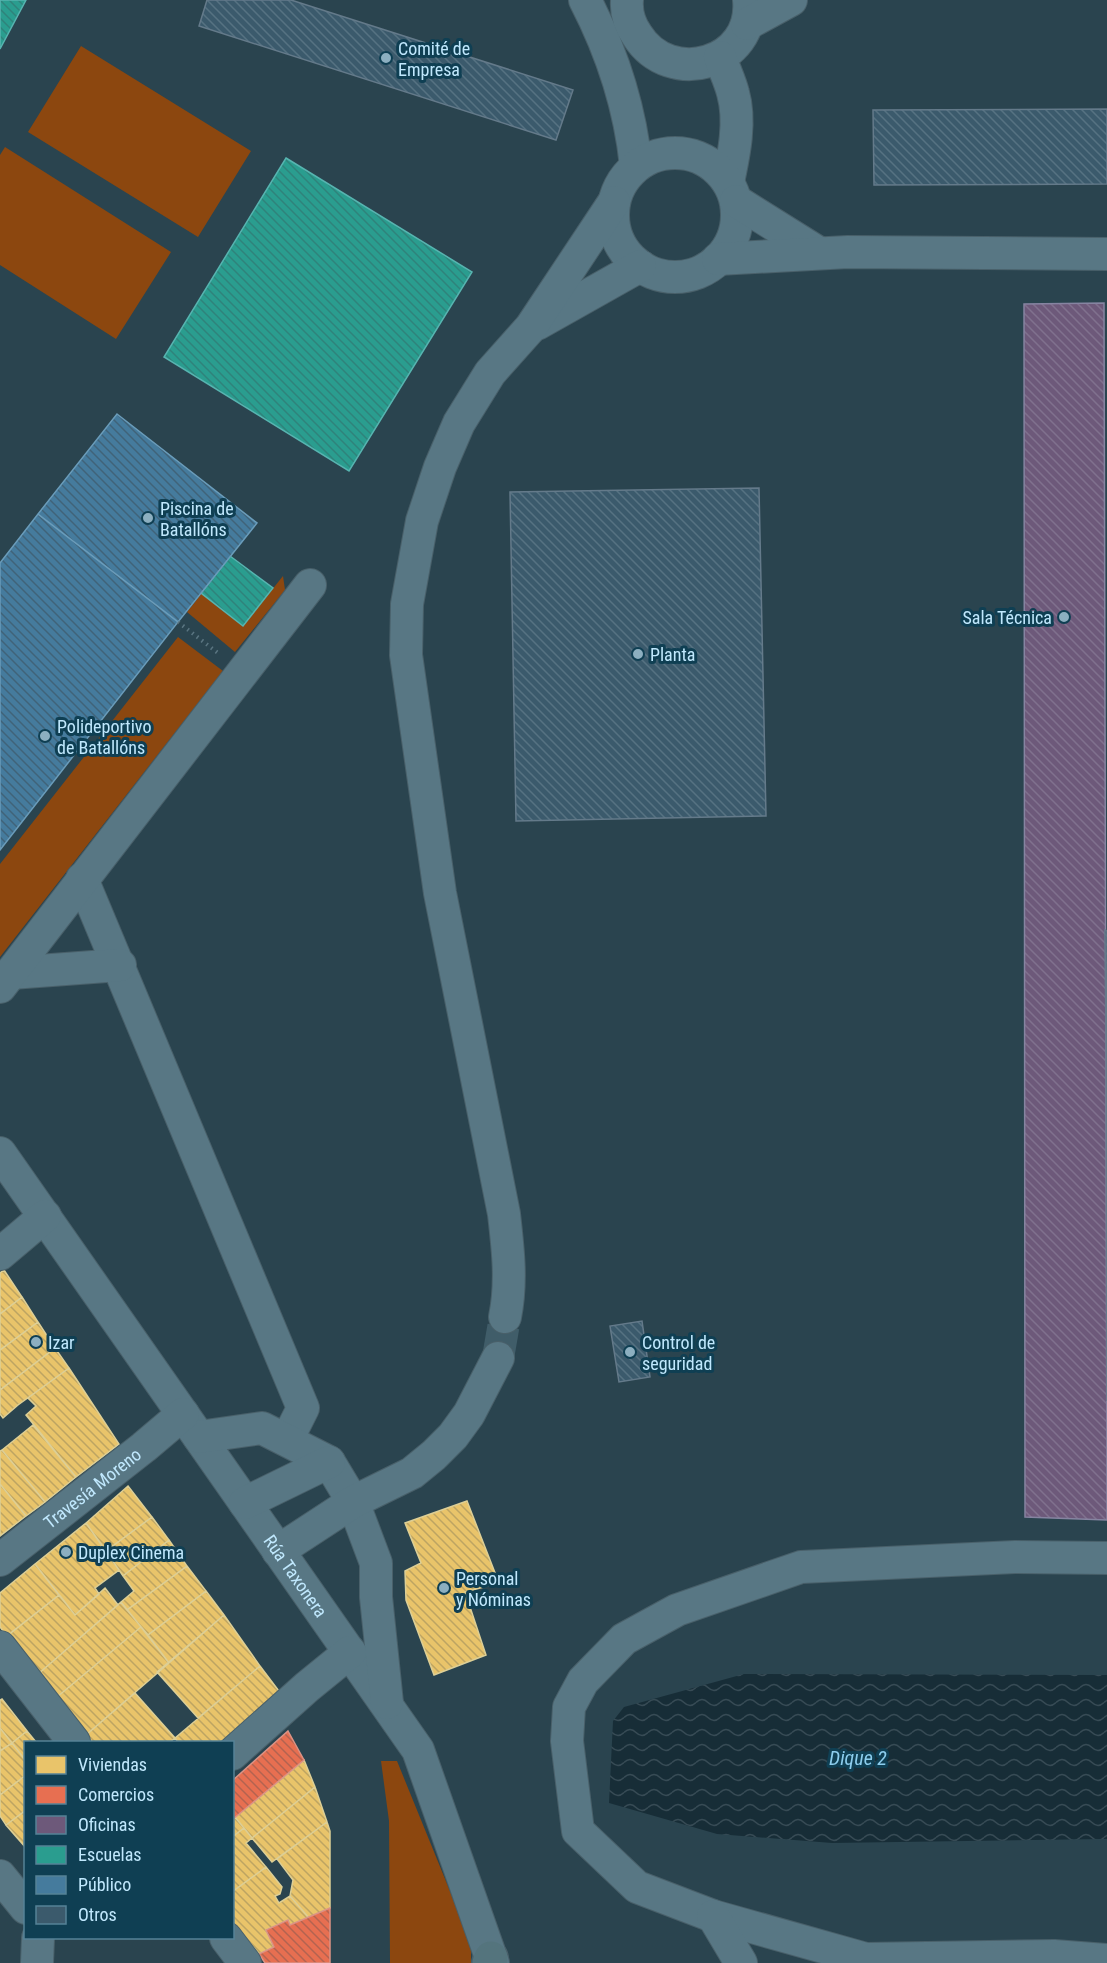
<svg xmlns="http://www.w3.org/2000/svg" width="1107" height="1963" font-family="'Roboto Condensed',sans-serif">
<defs>
<pattern id="water-waves" width="16" height="10" patternUnits="userSpaceOnUse" patternTransform="scale(1.5)"><rect width="16" height="10" fill="#172d37"/><path d="M0 5q4-4 8 0t8 0" fill="none" stroke="#374b55"/></pattern>
<pattern id="homes-back-hatch" width="6" height="6" patternUnits="userSpaceOnUse" patternTransform="scale(1.5)"><rect width="6" height="6" fill="#e9c46a"/><path d="M-1 5l2 2M0 0l6 6M5-1l2 2" fill="none" stroke="#bda462"/></pattern>
<pattern id="shops-back-hatch" width="6" height="6" patternUnits="userSpaceOnUse" patternTransform="scale(1.5)"><rect width="6" height="6" fill="#e76f51"/><path d="M-1 5l2 2M0 0l6 6M5-1l2 2" fill="none" stroke="#b36350"/></pattern>
<pattern id="offices-back-hatch" width="6" height="6" patternUnits="userSpaceOnUse" patternTransform="scale(1.5)"><rect width="6" height="6" fill="#6d597a"/><path d="M-1 5l2 2M0 0l6 6M5-1l2 2" fill="none" stroke="#80718e"/></pattern>
<pattern id="schools-back-hatch" width="6" height="6" patternUnits="userSpaceOnUse" patternTransform="scale(1.5)"><rect width="6" height="6" fill="#2a9d8f"/><path d="M-1 5l2 2M0 0l6 6M5-1l2 2" fill="none" stroke="#2f837b"/></pattern>
<pattern id="public-back-hatch" width="6" height="6" patternUnits="userSpaceOnUse" patternTransform="scale(1.5)"><rect width="6" height="6" fill="#457b9d"/><path d="M-1 5l2 2M0 0l6 6M5-1l2 2" fill="none" stroke="#406379"/></pattern>
<pattern id="building-back-hatch" width="6" height="6" patternUnits="userSpaceOnUse" patternTransform="scale(1.5)"><rect width="6" height="6" fill="#3b5a6c"/><path d="M-1 5l2 2M0 0l6 6M5-1l2 2" fill="none" stroke="#567282"/></pattern>
</defs>
<rect width="100%" height="100%" fill="#2a444f"/>
<path fill="#8c470f" d="M 81,46 L 251,151 L 198,237 L 28,132 Z
M 5,147 L 171,252 L 116,339 L 0,265 L 0,155 Z
M 283,576 L 285,590 L 235,652 L 187,612 L 202,593 L 243,626 Z
M 178,637 L 223,671 L 0,957 L 0,864 Z
M 381,1761 L 397,1761 L 465,1928 L 471,1949 L 471,1963 L 390,1963 L 389,1821 Z"/>
<path fill="url(#water-waves)" d="M 744,1674 L 1107,1675 L 1107,1839 L 832,1843 L 717,1834 L 609,1803 L 613,1721 L 624,1707 Z"/>
<path fill="url(#homes-back-hatch)" stroke="#ddcf96" stroke-width="1.5" d="M 4,1270 L 22,1297 L 0,1314 L 0,1273 Z
M 22,1297 L 38,1322 L 0,1350 L 0,1314 Z
M 38,1322 L 55,1348 L 0,1390 L 0,1350 Z
M 55,1348 L 69,1368 L 18,1405 L 3,1418 L 0,1414 L 0,1390 Z
M 69,1368 L 119,1444 L 76,1477 L 26,1415 L 36,1406 L 28,1398 Z
M 33,1425 L 76,1477 L 45,1502 L 2,1450 Z
M 2,1450 L 45,1502 L 26,1516 L 0,1484 L 0,1451 Z
M 0,1484 L 26,1516 L 0,1536 Z
M 128,1486 L 152,1517 L 106,1551 L 86,1523 Z
M 467,1501 L 499,1583 L 465,1592 L 486,1655 L 434,1675 L 406,1600 L 405,1571 L 421,1563 L 405,1523 Z
M 152,1517 L 169,1540 L 123,1576 L 106,1551 Z
M 86,1523 L 119,1570 L 95,1588 L 99,1594 L 75,1615 L 35,1564 Z
M 169,1540 L 187,1566 L 127,1610 L 121,1602 L 134,1591 L 123,1576 Z
M 35,1564 L 59,1595 L 7,1636 L 0,1627 L 0,1593 Z
M 187,1566 L 206,1591 L 148,1635 L 127,1610 Z
M 105,1588 L 118,1605 L 37,1675 L 7,1636 L 59,1595 L 75,1615 Z
M 206,1591 L 224,1615 L 169,1663 L 148,1635 Z
M 121,1602 L 141,1627 L 57,1697 L 37,1675 Z
M 224,1615 L 260,1666 L 198,1718 L 157,1672 Z
M 141,1627 L 169,1663 L 86,1735 L 57,1697 Z
M 260,1666 L 282,1695 L 224,1742 L 178,1742 L 175,1738 Z
M 135,1693 L 175,1738 L 170,1742 L 92,1742 L 86,1735 Z
M 2,1699 L 27,1731 L 12,1743 L 0,1728 L 0,1700 Z
M 0,1728 L 12,1743 L 0,1751 Z
M 27,1731 L 36,1742 L 26,1742 L 26,1761 L 12,1743 Z
M 12,1743 L 26,1761 L 26,1775 L 0,1795 L 0,1751 Z
M 304,1760 L 315,1787 L 252,1838 L 235,1817 Z
M 26,1775 L 26,1810 L 6,1825 L 0,1816 L 0,1795 Z
M 315,1787 L 327,1822 L 272,1862 L 252,1838 Z
M 26,1810 L 26,1848 L 6,1825 Z
M 235,1817 L 244,1828 L 232,1837 L 232,1820 Z
M 327,1822 L 330,1831 L 330,1908 L 309,1918 L 290,1896 L 293,1880 L 277,1859 Z
M 244,1828 L 252,1838 L 246,1843 L 266,1867 L 232,1892 L 232,1837 Z
M 266,1867 L 282,1887 L 280,1894 L 275,1896 L 279,1903 L 290,1896 L 309,1918 L 290,1925 L 288,1920 L 266,1930 L 274,1947 L 259,1954 L 232,1921 L 232,1892 Z"/>
<path fill="url(#shops-back-hatch)" stroke="#db9385" stroke-width="1.5" d="M 288,1731 L 304,1760 L 232,1820 L 232,1781 Z
M 330,1908 L 330,1963 L 265,1963 L 259,1954 L 274,1947 L 266,1930 L 288,1920 L 290,1925 Z"/>
<path fill="url(#offices-back-hatch)" stroke="#8684a1" stroke-width="1.5" d="M 1104,303 L 1107,1520 L 1025,1517 L 1024,304 Z"/>
<path fill="url(#schools-back-hatch)" stroke="#57b4b0" stroke-width="1.5" d="M 0,0 L 26,0 L 0,49 Z
M 286,158 L 472,272 L 349,471 L 164,357 Z
M 230,556 L 273,588 L 243,626 L 201,593 Z"/>
<path fill="url(#public-back-hatch)" stroke="#6a9cba" stroke-width="1.5" d="M 117,414 L 257,523 L 178,622 L 38,514 Z
M 38,514 L 178,622 L 0,850 L 0,563 Z"/>
<path fill="url(#building-back-hatch)" stroke="#647a8a" stroke-width="1.5" d="M 207,0 L 291,0 L 573,90 L 556,140 L 199,26 Z
M 1107,109 L 1107,184 L 874,185 L 873,110 Z
M 759,488 L 766,816 L 516,821 L 510,492 Z
M 1105,930 L 1107,931 L 1107,1036 L 1106,1036 Z
M 1106,1036 L 1107,1036 L 1107,1401 Z
M 642,1321 L 650,1377 L 619,1382 L 610,1326 Z"/>
<g fill="none" stroke-linecap="round" stroke-linejoin="round">
<path stroke="#405d69" stroke-width="32" stroke-dasharray="32 16" stroke-linecap="butt" d="M 498,1358 L 505,1317"/>
<defs>
<g id="minor">
<path d="M 585,0 C 612,52 630,108 636,166"/>
<path d="M 627,0 C 626,12 630,25 637,35 C 670,88 755,64 749,0"/>
<path d="M 747,24 L 791,0"/>
<path d="M 720,57 C 724,69 730,81 733,93 C 741,121 734,154 728,182"/>
<circle cx="675" cy="215" r="62"/>
<path d="M 736,201 L 819,253"/>
<path d="M 718,259 L 848,252 L 1107,254"/>
<path d="M 537,324 L 640,266"/>
<path d="M 82,879 L 303,1408 L 287,1440"/>
<path d="M 11,973 L 120,965"/>
<path d="M 0,987 L 310,585"/>
<path id="s1" d="M 0,1153 L 418,1750 L 493,1963"/>
<path d="M 0,1254 L 45,1216"/>
<path d="M 505,1317 C 512,1282 508,1249 504,1214 L 440,893 L 406,655 L 407,604 L 422,521 L 440,467 L 459,423 L 490,373 L 531,327 L 614,202"/>
<path d="M 199,1437 L 262,1428 L 329,1462 L 353,1502 L 376,1563 L 376,1597 L 387,1703"/>
<path d="M 245,1503 L 329,1462"/>
<path d="M 278,1551 L 353,1502 L 412,1473 L 434,1455 L 453,1436 L 469,1414 L 498,1358"/>
<path d="M 1107,1558 L 1015,1557 L 801,1567 L 677,1610 L 624,1639 L 583,1681 L 569,1707 L 567,1741 L 578,1831 L 637,1887 L 713,1916 L 866,1959 L 1054,1956 L 1107,1960"/>
<path id="s2" d="M 0,1560 L 144,1447 L 183,1414"/>
<path d="M 0,1647 L 74,1742"/>
<path d="M 232,1754 L 307,1687 L 350,1652"/>
<path d="M 0,1876 L 26,1908"/>
<path d="M 713,1916 L 741,1963"/>
<path d="M 226,1938 L 245,1963"/>
<path d="M 37,1963 L 38,1938"/>
</g>
<path id="major" d="M 489,1963 L 491,1958"/>
</defs>
<use href="#minor" stroke="#49606a" stroke-width="34"/>
<use href="#major" stroke="#49606a" stroke-width="36"/>
<path stroke="#5a7581" stroke-width="4" stroke-dasharray="1.5 4.5" stroke-linecap="butt" d="M 178,622 L 218,653"/>
<use href="#minor" stroke="#587784" stroke-width="32"/>
<use href="#major" stroke="#54747d" stroke-width="33"/>
</g>
<g fill="#8cafc0" stroke="#0f3f53" stroke-width="2">
<circle cx="386" cy="58" r="6"/>
<circle cx="148" cy="518" r="6"/>
<circle cx="1064" cy="617" r="6"/>
<circle cx="638" cy="654" r="6"/>
<circle cx="45" cy="736" r="6"/>
<circle cx="36" cy="1342" r="6"/>
<circle cx="630" cy="1352" r="6"/>
<circle cx="66" cy="1552" r="6"/>
<circle cx="444" cy="1588" r="6"/>
</g>
<g text-anchor="middle" dominant-baseline="central" stroke-width="6" stroke-linejoin="round" paint-order="stroke">
<g font-size="18" fill="#c0e8fd" stroke="#0f3f53" text-anchor="start">
<text x="398" y="48">Comité de<tspan x="398" dy="21">Empresa</tspan></text>
<text x="160" y="508">Piscina de<tspan x="160" dy="21">Batallóns</tspan></text>
<text x="1052" y="617" text-anchor="end">Sala Técnica</text>
<text x="650" y="654">Planta</text>
<text x="57" y="726">Polideportivo<tspan x="57" dy="21">de Batallóns</tspan></text>
<text x="48" y="1342">Izar</text>
<text x="642" y="1342">Control de<tspan x="642" dy="21">seguridad</tspan></text>
<text x="78" y="1552">Duplex Cinema</text>
<text x="456" y="1578">Personal<tspan x="456" dy="21">y Nóminas</tspan></text>
</g>
<g font-size="18" fill="#c0e8fd" stroke="#0f3f53">
<text stroke="none"><textPath href="#s2" startOffset="117">Travesía Moreno</textPath></text>
<text stroke="none"><textPath href="#s1" startOffset="516">Rúa Taxonera</textPath></text>
</g>
<g font-size="20" font-style="italic" fill="#8ccded" stroke="#0f3f53">
<text x="858" y="1758">Dique 2</text>
</g>
</g>
<rect x="24" y="1741" width="210" height="198" fill="#0f3f53" stroke="#568397" stroke-width="1.5"/>
<rect x="36" y="1756" width="30" height="18" fill="#e9c46a" stroke="#568397" stroke-width="1.5"/>
<text x="78" y="1771" font-size="18" fill="#c0e8fd">Viviendas</text>
<rect x="36" y="1786" width="30" height="18" fill="#e76f51" stroke="#568397" stroke-width="1.5"/>
<text x="78" y="1801" font-size="18" fill="#c0e8fd">Comercios</text>
<rect x="36" y="1816" width="30" height="18" fill="#6d597a" stroke="#568397" stroke-width="1.5"/>
<text x="78" y="1831" font-size="18" fill="#c0e8fd">Oficinas</text>
<rect x="36" y="1846" width="30" height="18" fill="#2a9d8f" stroke="#568397" stroke-width="1.5"/>
<text x="78" y="1861" font-size="18" fill="#c0e8fd">Escuelas</text>
<rect x="36" y="1876" width="30" height="18" fill="#457b9d" stroke="#568397" stroke-width="1.5"/>
<text x="78" y="1891" font-size="18" fill="#c0e8fd">Público</text>
<rect x="36" y="1906" width="30" height="18" fill="#3b5a6c" stroke="#568397" stroke-width="1.5"/>
<text x="78" y="1921" font-size="18" fill="#c0e8fd">Otros</text>
</svg>
